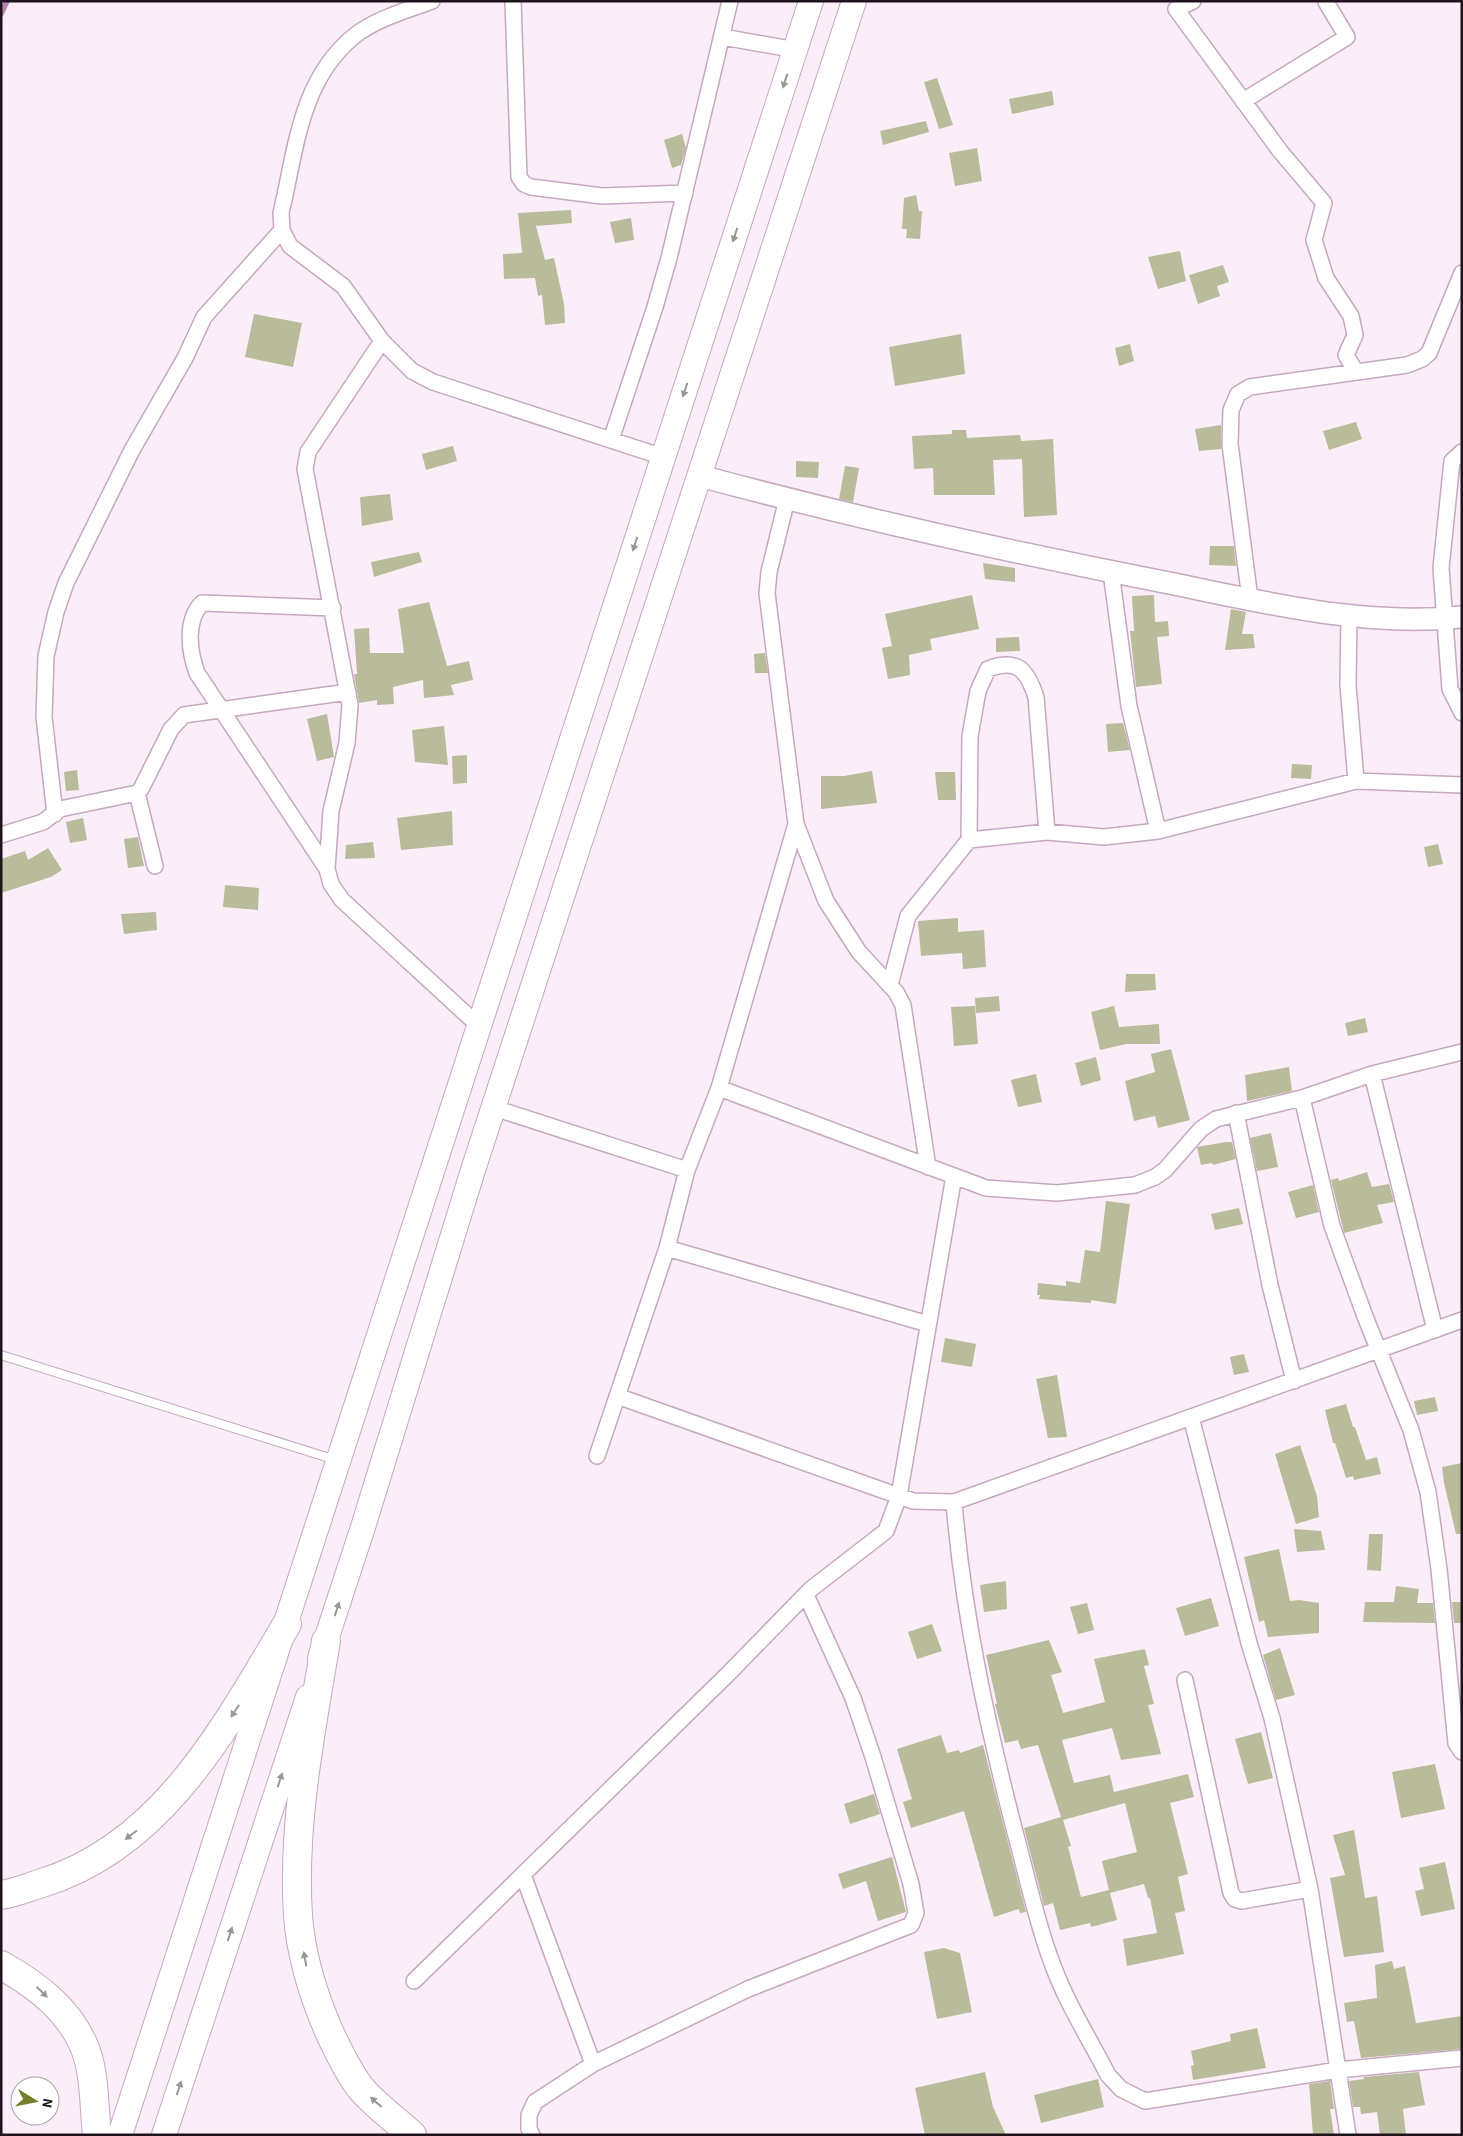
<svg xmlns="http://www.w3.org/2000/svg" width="1463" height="2136" font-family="'Source Sans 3',sans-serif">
<rect width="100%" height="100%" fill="#fbeef8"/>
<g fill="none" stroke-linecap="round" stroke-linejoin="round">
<path stroke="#ba83af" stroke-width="5.5" d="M 1,14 L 7,1"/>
</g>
<path fill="#b8bc9a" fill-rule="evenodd" d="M 937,78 L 953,125 L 939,129 L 924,82 Z
M 1052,91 L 1054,105 L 1012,114 L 1009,99 Z
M 926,121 L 929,132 L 883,145 L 880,131 Z
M 682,134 L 686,148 L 681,165 L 672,168 L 664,140 Z
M 977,148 L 982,181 L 955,186 L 949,153 Z
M 916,195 L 919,211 L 922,211 L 920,239 L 906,238 L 907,229 L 902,229 L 904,198 Z
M 571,210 L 572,223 L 536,226 L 545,260 L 554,258 L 564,304 L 565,323 L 545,325 L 542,295 L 538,296 L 535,278 L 504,279 L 503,254 L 522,253 L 518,213 Z
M 631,218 L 634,240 L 615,243 L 610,222 Z
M 1180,251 L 1186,281 L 1158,289 L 1148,257 Z
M 1223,265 L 1229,282 L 1217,286 L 1220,296 L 1198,304 L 1189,275 Z
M 254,314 L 302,323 L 293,367 L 245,357 Z
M 961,334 L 965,374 L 895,386 L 889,347 Z
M 1130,344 L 1134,361 L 1119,366 L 1115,348 Z
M 1356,422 L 1362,439 L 1329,450 L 1323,431 Z
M 1221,425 L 1221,449 L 1199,451 L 1195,429 Z
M 952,430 L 966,430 L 967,438 L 1020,435 L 1021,441 L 1053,439 L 1057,515 L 1024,517 L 1022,459 L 993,460 L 995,495 L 934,495 L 933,468 L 914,469 L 912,436 L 952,434 Z
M 453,446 L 457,461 L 426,470 L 422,454 Z
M 796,461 L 819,462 L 818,478 L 796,477 Z
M 845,466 L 859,468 L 853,502 L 839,499 Z
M 390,494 L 393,520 L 362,526 L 360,497 Z
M 1210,546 L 1234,546 L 1236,566 L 1209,565 Z
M 419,552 L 422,562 L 374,577 L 371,562 Z
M 983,563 L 1015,568 L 1015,582 L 985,579 Z
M 972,595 L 979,629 L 930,639 L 932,650 L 909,655 L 910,675 L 888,679 L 882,648 L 892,646 L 885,614 Z
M 1154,595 L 1155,622 L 1168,621 L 1169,636 L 1157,637 L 1162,684 L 1136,687 L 1130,631 L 1134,631 L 1132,596 Z
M 429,602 L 447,666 L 469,661 L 473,680 L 451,685 L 454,695 L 424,698 L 423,680 L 393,687 L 394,704 L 377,705 L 377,700 L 359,703 L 354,674 L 357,674 L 354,629 L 369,628 L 370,653 L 404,653 L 398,609 Z
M 1231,609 L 1246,612 L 1242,634 L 1253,634 L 1255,648 L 1225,650 Z
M 1019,637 L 1020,651 L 996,652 L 996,638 Z
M 765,653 L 768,673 L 755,673 L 754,654 Z
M 327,714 L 334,757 L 317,761 L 307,719 Z
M 1123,723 L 1130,750 L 1108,752 L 1106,724 Z
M 444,726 L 448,765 L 415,762 L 412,730 Z
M 467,755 L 467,783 L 453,784 L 452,756 Z
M 1292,764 L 1312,765 L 1311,779 L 1291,778 Z
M 77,770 L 79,790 L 66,791 L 64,772 Z
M 872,771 L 877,803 L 821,809 L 821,776 L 844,776 Z
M 935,772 L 955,772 L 956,800 L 938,800 Z
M 452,811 L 453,845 L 401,850 L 397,818 Z
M 83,818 L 87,840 L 70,843 L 66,822 Z
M 138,837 L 144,866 L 128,868 L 124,839 Z
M 373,842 L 375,858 L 345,859 L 346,845 Z
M 1438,844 L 1443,864 L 1428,867 L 1424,847 Z
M 48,848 L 62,870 L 51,877 L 1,893 L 1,859 L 25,851 L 28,860 Z
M 225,885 L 259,888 L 258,910 L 223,907 Z
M 156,912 L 157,930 L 124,934 L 121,914 Z
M 958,918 L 958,932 L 984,930 L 986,967 L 963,969 L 962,953 L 921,956 L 918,921 Z
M 1126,974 L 1155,974 L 1156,990 L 1125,992 Z
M 999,996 L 1000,1011 L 976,1013 L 975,998 Z
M 975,1006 L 978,1044 L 954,1046 L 951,1007 Z
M 1114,1006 L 1119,1027 L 1159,1024 L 1160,1044 L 1126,1044 L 1100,1050 L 1091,1012 Z
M 1365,1018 L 1368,1032 L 1348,1036 L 1345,1023 Z
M 1171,1049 L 1190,1120 L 1158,1128 L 1155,1116 L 1134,1121 L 1125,1081 L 1155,1072 L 1151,1054 Z
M 1096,1057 L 1101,1080 L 1081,1086 L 1075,1063 Z
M 1289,1067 L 1292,1091 L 1247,1101 L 1245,1075 Z
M 1036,1074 L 1042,1102 L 1018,1107 L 1011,1080 Z
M 1271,1133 L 1278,1167 L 1257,1171 L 1250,1138 Z
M 1226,1142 L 1232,1142 L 1236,1159 L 1213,1165 L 1212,1163 L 1201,1165 L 1197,1147 Z
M 1367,1172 L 1372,1187 L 1389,1184 L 1394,1202 L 1377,1205 L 1383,1223 L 1344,1233 L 1331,1180 L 1338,1178 L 1339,1181 Z
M 1313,1185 L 1319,1212 L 1296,1218 L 1288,1192 Z
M 1106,1201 L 1130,1204 L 1116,1304 L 1091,1300 L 1091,1303 L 1039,1299 L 1040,1295 L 1037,1295 L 1038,1283 L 1066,1286 L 1066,1281 L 1080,1283 L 1085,1250 L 1100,1252 Z
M 1239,1208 L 1243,1224 L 1215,1230 L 1211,1214 Z
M 945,1338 L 976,1344 L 972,1367 L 941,1362 Z
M 1244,1354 L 1249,1372 L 1234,1375 L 1230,1357 Z
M 1057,1375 L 1067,1437 L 1048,1438 L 1036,1379 Z
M 1435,1397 L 1438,1411 L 1417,1415 L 1414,1401 Z
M 1346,1404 L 1353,1427 L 1355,1427 L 1366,1460 L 1377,1457 L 1381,1474 L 1354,1480 L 1353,1476 L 1346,1478 L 1335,1443 L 1333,1443 L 1325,1410 Z
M 1300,1445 L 1317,1496 L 1319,1517 L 1296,1524 L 1275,1454 Z
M 1462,1463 L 1462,1534 L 1456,1534 L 1444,1483 L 1442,1467 Z
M 1294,1529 L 1321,1531 L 1325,1550 L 1297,1552 Z
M 1369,1534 L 1383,1534 L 1381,1571 L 1367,1570 Z
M 1279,1549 L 1290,1601 L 1299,1600 L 1319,1603 L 1319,1633 L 1268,1637 L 1264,1620 L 1259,1622 L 1244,1557 Z
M 1006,1581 L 1007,1609 L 984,1612 L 980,1585 Z
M 1396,1586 L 1419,1589 L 1417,1603 L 1433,1603 L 1435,1623 L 1363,1622 L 1365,1602 L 1394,1602 Z
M 1211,1598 L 1219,1626 L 1185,1636 L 1176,1608 Z
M 1452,1602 L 1462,1602 L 1462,1623 L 1454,1623 Z
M 1087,1603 L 1094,1630 L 1078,1634 L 1070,1607 Z
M 932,1624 L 942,1651 L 917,1659 L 908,1632 Z
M 1049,1640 L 1062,1672 L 1051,1675 L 1063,1713 L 1105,1702 L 1094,1659 L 1145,1649 L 1149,1665 L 1144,1666 L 1154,1704 L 1148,1705 L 1161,1754 L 1121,1760 L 1112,1728 L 1062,1740 L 1074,1783 L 1110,1775 L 1114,1792 L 1188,1774 L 1194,1797 L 1170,1803 L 1188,1874 L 1178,1877 L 1185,1911 L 1175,1913 L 1184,1954 L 1127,1966 L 1123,1939 L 1157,1933 L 1150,1898 L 1148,1898 L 1144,1884 L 1110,1893 L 1117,1920 L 1091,1927 L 1090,1923 L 1060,1930 L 1053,1903 L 1044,1906 L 1024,1828 L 1061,1817 L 1038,1745 L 1021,1749 L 1018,1740 L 1005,1743 L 995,1704 L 997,1704 L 986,1655 ZM 1125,1803 L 1137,1852 L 1102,1861 L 1109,1890 L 1081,1897 L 1068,1847 L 1071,1846 L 1063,1820 Z
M 1280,1648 L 1295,1695 L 1276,1700 L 1263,1655 Z
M 1261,1732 L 1273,1778 L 1248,1784 L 1235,1739 Z
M 941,1735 L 947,1753 L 959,1750 L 960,1753 L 983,1745 L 1026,1912 L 1020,1913 L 1019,1909 L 994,1917 L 964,1811 L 911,1828 L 903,1802 L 912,1799 L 897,1749 Z
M 1435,1764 L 1445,1809 L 1401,1818 L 1392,1772 Z
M 874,1794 L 880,1814 L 850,1824 L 844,1804 Z
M 1354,1830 L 1365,1898 L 1377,1896 L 1384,1952 L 1344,1957 L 1330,1878 L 1345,1875 L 1333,1835 Z
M 892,1857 L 906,1912 L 878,1921 L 866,1881 L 843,1889 L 838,1874 Z
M 1445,1862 L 1455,1909 L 1421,1916 L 1415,1891 L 1424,1889 L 1419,1868 Z
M 944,1948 L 960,1953 L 972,2012 L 937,2019 L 924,1952 Z
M 1392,1961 L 1394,1969 L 1405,1966 L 1416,2023 L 1462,2016 L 1462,2049 L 1361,2058 L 1354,2021 L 1347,2022 L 1344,2003 L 1377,1998 L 1375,1965 Z
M 1257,2028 L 1266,2068 L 1193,2080 L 1191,2066 L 1194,2065 L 1191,2051 L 1231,2041 L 1230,2034 Z
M 985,2072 L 993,2107 L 1006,2135 L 925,2135 L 915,2088 Z
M 1419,2072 L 1425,2105 L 1403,2109 L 1406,2135 L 1380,2135 L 1377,2112 L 1361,2114 L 1360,2107 L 1353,2107 L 1349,2081 L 1364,2079 L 1364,2077 Z
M 1098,2079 L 1104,2107 L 1041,2123 L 1034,2095 Z
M 1330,2081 L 1334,2109 L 1330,2109 L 1334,2135 L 1313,2135 L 1309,2084 Z"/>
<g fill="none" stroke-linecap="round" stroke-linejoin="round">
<defs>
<path id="lane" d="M 1,1355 L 339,1461"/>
<path id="street" d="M 432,1 C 407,10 373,20 353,37 C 300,81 296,150 281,213 L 282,230 L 290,246 L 343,286 L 382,341 L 412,371 L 433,382 L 663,457
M 513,1 L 519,177 L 524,184 L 531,187 L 602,196 L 685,193
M 1193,1 L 1176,9 L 1280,151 L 1324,203 L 1314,240 L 1326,278 L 1351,316 L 1355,335 L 1346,355 L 1356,372
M 723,37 L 796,50
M 1243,101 L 1347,37 L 1326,2
M 382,341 L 308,452 L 305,469 L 350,705 L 347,743 L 331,811 L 327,869 L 331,884 L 342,900 L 479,1026
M 611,440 L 655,307 L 669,258 L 730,1
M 1462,452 L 1452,461 L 1441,568 L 1450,689 L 1462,713
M 787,499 L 769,572 L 767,593 L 796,824 L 826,901 L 859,952 L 896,992 L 903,1005 L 928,1167
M 1111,572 L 1129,706 L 1158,831
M 1250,599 L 1230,444 L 1231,410 L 1238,394 L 1250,387 L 1407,365 L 1422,359 L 1429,353 L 1462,273
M 1349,617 L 1348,685 L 1356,781
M 137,793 L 155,866
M 55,814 L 44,717 L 46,656 L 56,612 L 66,583 L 132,450 L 185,358 L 204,317 L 282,230
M 1,835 L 43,822 L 60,809 L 137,793 L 141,789 L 171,729 L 184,715 L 348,692
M 969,840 L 1047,832 L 1104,837 L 1158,831 L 1356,781 L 1462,785
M 327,869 L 197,673 C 189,651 185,621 202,603 L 333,608
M 890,985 L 908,916 L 969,840 L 970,736 L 978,691 L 988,669 C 1018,658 1027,670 1036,697 L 1047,832
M 1372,1074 L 1435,1330
M 719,1088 L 986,1188 L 1057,1193 L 1135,1185 L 1155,1177 L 1165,1170 L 1201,1129 L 1216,1119 L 1302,1098 L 1372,1074 L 1462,1052
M 1302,1098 L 1332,1226 L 1366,1319 L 1411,1430 L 1428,1492 L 1439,1569 L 1456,1743 L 1462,1752
M 494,1108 L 687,1170
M 1236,1113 L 1270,1285 L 1294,1381
M 667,1248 L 928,1324
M 617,1396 L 913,1501 L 954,1502 L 1462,1320
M 1191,1417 L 1249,1643 L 1272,1718 L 1310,1889 L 1348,2135
M 597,1456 L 667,1248 L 687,1170 L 719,1088 L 796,824
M 954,1502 C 963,1614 987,1724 1015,1832 C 1027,1876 1036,1921 1052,1963 C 1066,2002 1089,2038 1108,2075 L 1121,2089 L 1145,2101 L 1338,2070 L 1462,2058
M 1185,1680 L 1231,1893 L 1235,1899 L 1242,1901 L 1310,1889
M 523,1875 L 593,2064
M 414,1981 L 728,1674 L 811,1589 L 886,1531 L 899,1496 L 954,1176
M 532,2135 L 529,2129 L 529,2115 L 535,2102 L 593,2064 L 748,1989 L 911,1925 L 916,1913 L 911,1884 L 873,1757 L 853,1698 L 806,1595"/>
<path id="secondary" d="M 700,476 C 853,517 1009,552 1164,582 C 1264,602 1359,627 1462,617"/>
<path id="primary" d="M 320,1658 L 363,1527 L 473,1170 L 854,1
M 120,2135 C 355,1425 580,712 811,1
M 164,2135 L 308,1697"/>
<path id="highway" d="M 326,1641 C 311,1731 292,1824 298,1916 C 301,1955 313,1994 328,2029 C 337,2049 346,2068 359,2086 C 373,2104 395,2119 412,2135
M 1,1895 C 15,1893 29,1887 42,1883 C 163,1846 226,1726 287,1624
M 1,1965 C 37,1985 71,2011 86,2051 C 95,2076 94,2108 97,2135"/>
</defs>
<use href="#lane" stroke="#c6a8c0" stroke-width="10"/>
<use href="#street" stroke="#c6a8c0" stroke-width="18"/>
<use href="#secondary" stroke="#c6a8c0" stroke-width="24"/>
<use href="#primary" stroke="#c6a8c0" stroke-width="26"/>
<use href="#highway" stroke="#c6a8c0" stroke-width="30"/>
<use href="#lane" stroke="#fff" stroke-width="8"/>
<use href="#street" stroke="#fff" stroke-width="15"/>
<use href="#secondary" stroke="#fff" stroke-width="21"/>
<use href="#primary" stroke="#fff" stroke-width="24"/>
<use href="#highway" stroke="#fff" stroke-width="28"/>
</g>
<defs><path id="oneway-solid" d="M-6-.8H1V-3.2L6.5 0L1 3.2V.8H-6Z" transform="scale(1.25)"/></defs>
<g fill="#9a9599">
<use href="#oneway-solid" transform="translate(785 81) rotate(108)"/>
<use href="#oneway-solid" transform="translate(735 235) rotate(108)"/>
<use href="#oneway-solid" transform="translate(685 390) rotate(108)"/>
<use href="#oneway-solid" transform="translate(635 544) rotate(108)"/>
<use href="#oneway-solid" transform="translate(337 1609) rotate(-72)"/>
<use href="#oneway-solid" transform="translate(235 1711) rotate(123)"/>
<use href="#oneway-solid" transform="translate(280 1780) rotate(-72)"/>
<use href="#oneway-solid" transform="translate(131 1835) rotate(143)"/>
<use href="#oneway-solid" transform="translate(230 1934) rotate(-72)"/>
<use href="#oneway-solid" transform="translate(305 1959) rotate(-100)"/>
<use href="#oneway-solid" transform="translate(42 1992) rotate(44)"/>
<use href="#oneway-solid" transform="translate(179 2088) rotate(-72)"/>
<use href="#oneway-solid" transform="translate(376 2102) rotate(-138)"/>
</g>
<rect width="1463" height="2136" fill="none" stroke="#1f141d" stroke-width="5"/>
<g transform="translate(35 2101) rotate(100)"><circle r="24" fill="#ffffff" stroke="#a5a1a5"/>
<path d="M0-4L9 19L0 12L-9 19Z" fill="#767e29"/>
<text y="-8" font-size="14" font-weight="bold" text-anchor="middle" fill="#1f141d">N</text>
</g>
</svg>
